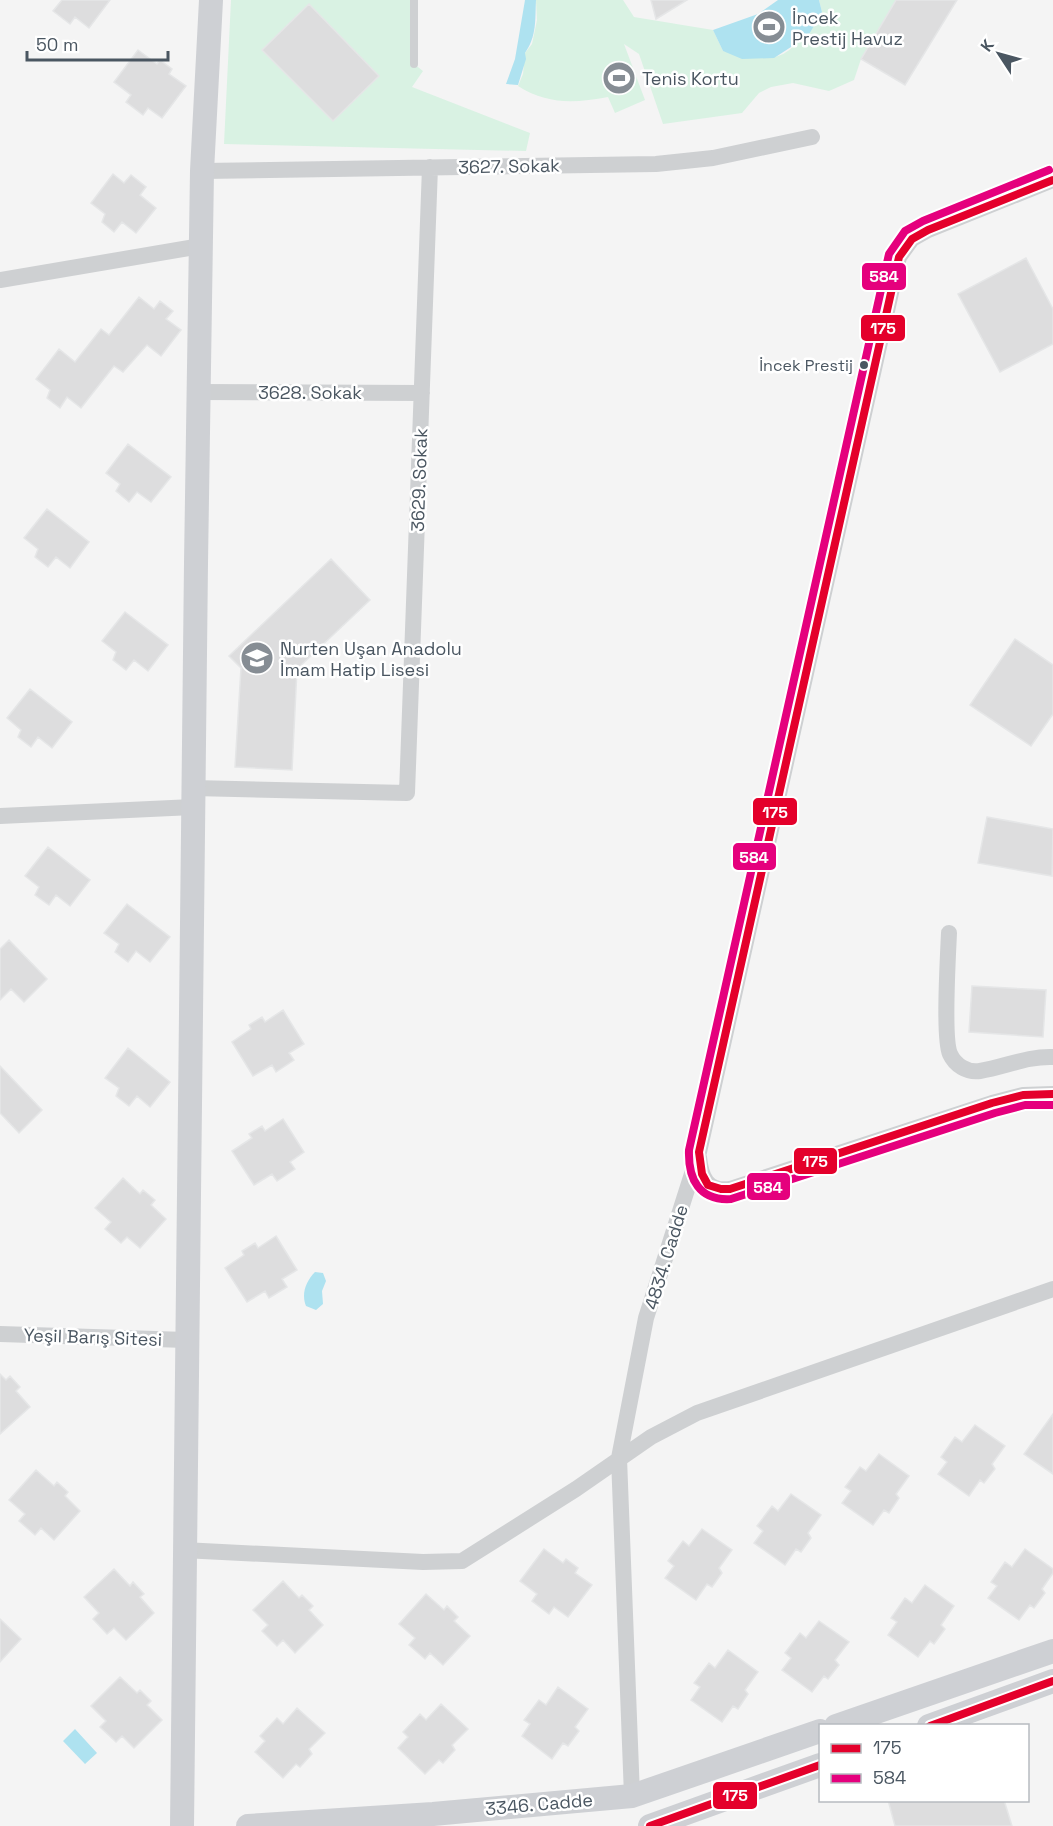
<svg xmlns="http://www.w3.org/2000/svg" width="1053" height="1826" font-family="'Space Grotesk',sans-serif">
<rect width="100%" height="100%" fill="#f4f4f4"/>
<path fill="#d9f2e3" d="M 231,0 L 414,0 L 414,64 L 423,71 L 412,87 L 530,133 L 526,151 L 224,144 Z
M 536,0 L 623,0 L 634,17 L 713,30 L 723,51 C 785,65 784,60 822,12 L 819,0 L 896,0 L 861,59 L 854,80 L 829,91 L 793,83 L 771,87 L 759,93 L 742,113 L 663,124 L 639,54 L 624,44 L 645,100 L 615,113 L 608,97 C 575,103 548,105 518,86 L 523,74 L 525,53 L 532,44 L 537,20 Z"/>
<path fill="#aee2f0" d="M 525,0 L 536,0 C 535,20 537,36 525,53 L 526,59 L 518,85 L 506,84 L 515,59 Z
M 778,0 L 819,0 L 822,12 L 808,36 L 774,58 L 742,59 L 723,51 L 713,30 L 758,14 Z
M 315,1272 L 323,1273 L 326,1281 L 322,1291 L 323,1304 L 316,1310 L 306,1306 C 301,1294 306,1281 315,1272 Z
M 75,1729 L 97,1753 L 85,1764 L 63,1741 Z"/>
<path fill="#ddddde" stroke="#e5e6e7" stroke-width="1.5" d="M 62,0 L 110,0 L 89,28 L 75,17 L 70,24 L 53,11 Z
M 651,0 L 687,0 L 656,19 Z
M 896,0 L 957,0 L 905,85 L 861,59 Z
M 309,4 L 379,76 L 333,121 L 262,50 Z
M 138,50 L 157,64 L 160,60 L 172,69 L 169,74 L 186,86 L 162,118 L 148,108 L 143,115 L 126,102 L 131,95 L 114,82 Z
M 113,174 L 124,183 L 131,175 L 146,187 L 140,195 L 156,208 L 136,233 L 122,222 L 114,232 L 102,222 L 105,214 L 91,203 Z
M 1026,258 L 1053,309 L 1053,344 L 1000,372 L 958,294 Z
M 139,297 L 154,309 L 160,301 L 173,311 L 166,319 L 181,330 L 161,356 L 147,345 L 123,372 L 114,366 L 81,408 L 67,397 L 60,408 L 47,398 L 50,390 L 36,379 L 59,349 L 75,362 L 101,329 L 109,335 Z
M 128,444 L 171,477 L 151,502 L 137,492 L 129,502 L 116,491 L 120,484 L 106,473 Z
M 47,509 L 89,542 L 70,568 L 56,557 L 48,567 L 35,557 L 38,549 L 24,538 Z
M 331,559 L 370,600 L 297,669 L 292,770 L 235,767 L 241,668 L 229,656 Z
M 125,612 L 168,645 L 148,671 L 134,660 L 126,670 L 113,660 L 116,652 L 102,641 Z
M 1015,639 L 1053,665 L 1053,714 L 1031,746 L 970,705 Z
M 30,689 L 72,722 L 52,748 L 38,737 L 31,747 L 18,737 L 21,730 L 7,718 Z
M 987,817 L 1053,829 L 1052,876 L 978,863 Z
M 48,847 L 90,880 L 70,906 L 56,895 L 49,905 L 35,895 L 39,887 L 25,876 Z
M 127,904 L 170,937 L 150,962 L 136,951 L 128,962 L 115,952 L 119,944 L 104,933 Z
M 9,940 L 47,979 L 24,1002 L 11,989 L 0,1000 L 0,949 Z
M 972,986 L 1046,990 L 1043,1037 L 969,1032 Z
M 283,1010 L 304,1044 L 289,1053 L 294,1060 L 276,1072 L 272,1065 L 253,1076 L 232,1042 L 251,1029 L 249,1025 L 262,1017 L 265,1022 Z
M 128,1048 L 170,1082 L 150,1107 L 137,1096 L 129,1106 L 116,1096 L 119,1088 L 105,1078 Z
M 0,1066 L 42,1110 L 19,1133 L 0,1113 Z
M 283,1119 L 304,1152 L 290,1162 L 295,1169 L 277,1181 L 272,1174 L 254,1185 L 232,1151 L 252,1138 L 249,1134 L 262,1126 L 265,1131 Z
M 123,1178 L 140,1194 L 143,1190 L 155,1200 L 151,1205 L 166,1219 L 140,1248 L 127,1237 L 121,1243 L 105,1229 L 111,1222 L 95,1208 Z
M 276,1236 L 297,1270 L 282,1279 L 287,1287 L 269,1298 L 265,1291 L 247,1302 L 225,1268 L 244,1255 L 242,1251 L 255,1243 L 258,1248 Z
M 0,1374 L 6,1380 L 10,1376 L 20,1387 L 16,1391 L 30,1407 L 0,1434 Z
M 1053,1414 L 1053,1474 L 1024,1454 Z
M 975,1425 L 1005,1446 L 992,1464 L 995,1469 L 984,1483 L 980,1480 L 969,1496 L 938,1474 L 947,1462 L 941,1457 L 955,1437 L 962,1442 Z
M 879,1454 L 909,1476 L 896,1494 L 899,1498 L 889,1513 L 884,1510 L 873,1525 L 842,1503 L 851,1491 L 845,1487 L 860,1467 L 866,1471 Z
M 36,1470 L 54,1486 L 57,1482 L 68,1492 L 65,1496 L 80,1511 L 54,1540 L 41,1528 L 35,1535 L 19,1521 L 25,1514 L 9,1500 Z
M 791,1494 L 821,1515 L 808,1533 L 811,1538 L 801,1552 L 796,1549 L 785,1565 L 754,1543 L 763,1531 L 757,1526 L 772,1506 L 778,1511 Z
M 702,1529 L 732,1550 L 719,1568 L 722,1573 L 712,1587 L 707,1584 L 696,1600 L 665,1578 L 674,1566 L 668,1561 L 683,1541 L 689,1546 Z
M 544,1549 L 563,1563 L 566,1559 L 578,1568 L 575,1573 L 592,1585 L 568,1617 L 554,1607 L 549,1614 L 532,1601 L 537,1594 L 520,1581 Z
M 1025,1549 L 1053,1569 L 1053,1573 L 1042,1589 L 1045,1593 L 1034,1608 L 1030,1605 L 1019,1620 L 988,1598 L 997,1586 L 991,1582 L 1005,1562 L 1012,1567 Z
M 114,1569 L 130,1586 L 133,1582 L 144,1594 L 140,1597 L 154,1613 L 126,1640 L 114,1628 L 107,1634 L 93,1619 L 99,1613 L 84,1597 Z
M 283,1581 L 299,1598 L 302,1595 L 313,1606 L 309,1610 L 323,1625 L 295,1653 L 283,1640 L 277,1646 L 262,1631 L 268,1625 L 253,1610 Z
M 925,1585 L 954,1606 L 941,1625 L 945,1629 L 934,1644 L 930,1641 L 918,1657 L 888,1635 L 897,1622 L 891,1618 L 905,1598 L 912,1603 Z
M 426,1594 L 444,1610 L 447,1606 L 458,1617 L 454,1621 L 470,1636 L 443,1665 L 430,1653 L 425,1659 L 409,1645 L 415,1638 L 399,1624 Z
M 0,1619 L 21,1639 L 0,1662 Z
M 819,1621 L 849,1642 L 835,1660 L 839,1665 L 828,1679 L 824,1676 L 812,1692 L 782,1670 L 791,1658 L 785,1653 L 800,1633 L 806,1638 Z
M 728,1650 L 758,1672 L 745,1690 L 748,1694 L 738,1709 L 733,1706 L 722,1722 L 691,1700 L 700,1687 L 694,1683 L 709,1663 L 715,1668 Z
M 120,1677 L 137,1693 L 140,1690 L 151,1701 L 147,1705 L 162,1720 L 134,1748 L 122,1736 L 116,1742 L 100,1727 L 106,1721 L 91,1706 Z
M 558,1687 L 588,1709 L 575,1727 L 579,1731 L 568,1746 L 563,1743 L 552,1759 L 522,1736 L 530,1724 L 524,1720 L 539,1700 L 546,1705 Z
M 441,1704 L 468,1729 L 452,1745 L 455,1750 L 443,1763 L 439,1760 L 425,1774 L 398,1748 L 408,1737 L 403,1732 L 420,1714 L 426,1720 Z
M 297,1708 L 325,1733 L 309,1749 L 312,1754 L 300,1767 L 296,1764 L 283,1778 L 255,1752 L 265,1741 L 260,1736 L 277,1718 L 283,1724 Z
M 888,1800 L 1004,1800 L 1012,1826 L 895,1826 Z"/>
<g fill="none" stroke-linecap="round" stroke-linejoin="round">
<path stroke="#ced0d2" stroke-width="8" d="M 414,64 L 414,0"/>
<path stroke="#ced0d2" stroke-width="16" d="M 202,171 L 656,164 L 713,158 L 812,137
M 0,280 L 201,246
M 199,392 L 422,393
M 193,788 L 407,793 L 430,167
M 0,816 L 193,807
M 949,933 C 948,956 943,1038 950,1054 C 955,1065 967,1073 980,1071 C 1005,1067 1027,1056 1053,1057
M 699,1157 C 701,1177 707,1192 730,1189 L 992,1103 L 1023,1095 L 1053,1094
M 0,1334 L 186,1340
M 183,1550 L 423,1562 L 462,1561 L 576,1489 L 651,1437 L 697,1413 L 1053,1289
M 632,1796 L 619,1458 L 646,1318 L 699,1152 L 899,257 L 912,239 L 928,230 L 1053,180"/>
<path stroke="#ced0d4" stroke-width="24" d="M 836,1726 L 1053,1651
M 929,1726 L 1053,1681
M 182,1826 L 196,563 L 202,171 L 211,0
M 248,1826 L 433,1814 L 632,1796 L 820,1731
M 650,1826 L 820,1765"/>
<defs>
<path id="bus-1" d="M 1053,180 L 928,230 L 912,239 L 899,257 L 699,1152 L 702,1174 L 708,1185 L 721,1189 L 730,1189 L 992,1103 L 1023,1095 L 1053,1094
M 930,1726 L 1053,1681
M 650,1826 L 820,1765"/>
<path id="bus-2" d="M 1049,170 L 923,221 L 905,231 L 889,254 L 689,1150 C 688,1179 699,1201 731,1199 L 995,1113 L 1025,1105 L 1053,1105"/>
</defs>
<use href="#bus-1" stroke="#fff" stroke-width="12"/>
<use href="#bus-2" stroke="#fff" stroke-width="12"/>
<use href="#bus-1" stroke="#e4002b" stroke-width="8"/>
<use href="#bus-2" stroke="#e5007d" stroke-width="8"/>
</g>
<defs>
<symbol id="stadium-disc" viewBox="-11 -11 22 22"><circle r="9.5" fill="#868d94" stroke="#fff"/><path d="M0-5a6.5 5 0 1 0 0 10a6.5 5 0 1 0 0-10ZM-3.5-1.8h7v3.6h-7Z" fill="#fff"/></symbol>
<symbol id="school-disc" viewBox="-11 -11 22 22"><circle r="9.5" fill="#868d94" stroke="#fff"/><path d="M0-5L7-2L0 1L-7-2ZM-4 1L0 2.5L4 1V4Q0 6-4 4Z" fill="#fff"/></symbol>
</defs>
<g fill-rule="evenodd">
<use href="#stadium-disc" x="750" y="8" width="38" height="38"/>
<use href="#stadium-disc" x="600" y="59" width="38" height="38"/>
<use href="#school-disc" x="238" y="639" width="38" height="38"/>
</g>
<circle fill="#4a5661" stroke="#fff" stroke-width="2" cx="864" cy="365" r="5"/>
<g text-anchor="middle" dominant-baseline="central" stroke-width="5" stroke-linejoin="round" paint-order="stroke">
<g font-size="16" fill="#4a5661" stroke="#fff" text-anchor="end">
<text x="853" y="365">İncek Prestij</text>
</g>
<g font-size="18" fill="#4a5661" stroke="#fff" text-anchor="start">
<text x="792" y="17">İncek<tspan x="792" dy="21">Prestij Havuz</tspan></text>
<text x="642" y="78">Tenis Kortu</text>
<text x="280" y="648">Nurten Uşan Anadolu<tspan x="280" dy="21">İmam Hatip Lisesi</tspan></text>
</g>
<g font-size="18" fill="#4a5661" stroke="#fff">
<text transform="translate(509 166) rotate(-1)">3627. Sokak</text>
<text x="310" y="392">3628. Sokak</text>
<text transform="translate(419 480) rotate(-88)">3629. Sokak</text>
<text transform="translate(666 1257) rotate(-73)">4834. Cadde</text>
<text transform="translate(93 1337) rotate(2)">Yeşil Barış Sitesi</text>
<text transform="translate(539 1804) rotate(-5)">3346. Cadde</text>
</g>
</g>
<g stroke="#fff" stroke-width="2">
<rect x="861" y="262" width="46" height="29" rx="6" fill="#e5007d"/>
<rect x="860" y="314" width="46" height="28" rx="6" fill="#e4002b"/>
<rect x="752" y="797" width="46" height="29" rx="6" fill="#e4002b"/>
<rect x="732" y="842" width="45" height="29" rx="6" fill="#e5007d"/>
<rect x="793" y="1147" width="45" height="28" rx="6" fill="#e4002b"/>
<rect x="746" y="1172" width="45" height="29" rx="6" fill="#e5007d"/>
<rect x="712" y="1781" width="46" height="29" rx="6" fill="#e4002b"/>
</g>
<g font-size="16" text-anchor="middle" font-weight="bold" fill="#fff">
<text x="884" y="282">584</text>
<text x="883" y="334">175</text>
<text x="775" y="818">175</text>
<text x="754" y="863">584</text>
<text x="815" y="1167">175</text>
<text x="768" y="1193">584</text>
<text x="735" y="1801">175</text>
</g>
<rect x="819" y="1724" width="210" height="78" fill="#ffffff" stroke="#b7bbc0" stroke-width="1.5"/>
<rect x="831" y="1744" width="30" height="9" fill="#e4002b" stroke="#b7bbc0" stroke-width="1.5"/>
<text x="873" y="1754" font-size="18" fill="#4a5661">175</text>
<rect x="831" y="1774" width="30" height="9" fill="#e5007d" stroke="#b7bbc0" stroke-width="1.5"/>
<text x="873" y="1784" font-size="18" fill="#4a5661">584</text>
<g transform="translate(999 54) rotate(306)" stroke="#ffffff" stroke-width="4.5" paint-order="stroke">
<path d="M0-4.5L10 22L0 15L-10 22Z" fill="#4a5661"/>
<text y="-9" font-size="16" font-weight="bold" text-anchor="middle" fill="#4a5661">K</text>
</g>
<path d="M27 51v9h141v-9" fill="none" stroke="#4a5661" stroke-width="3"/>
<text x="36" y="51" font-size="18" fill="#4a5661" stroke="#ffffff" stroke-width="4.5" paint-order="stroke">50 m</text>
</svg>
